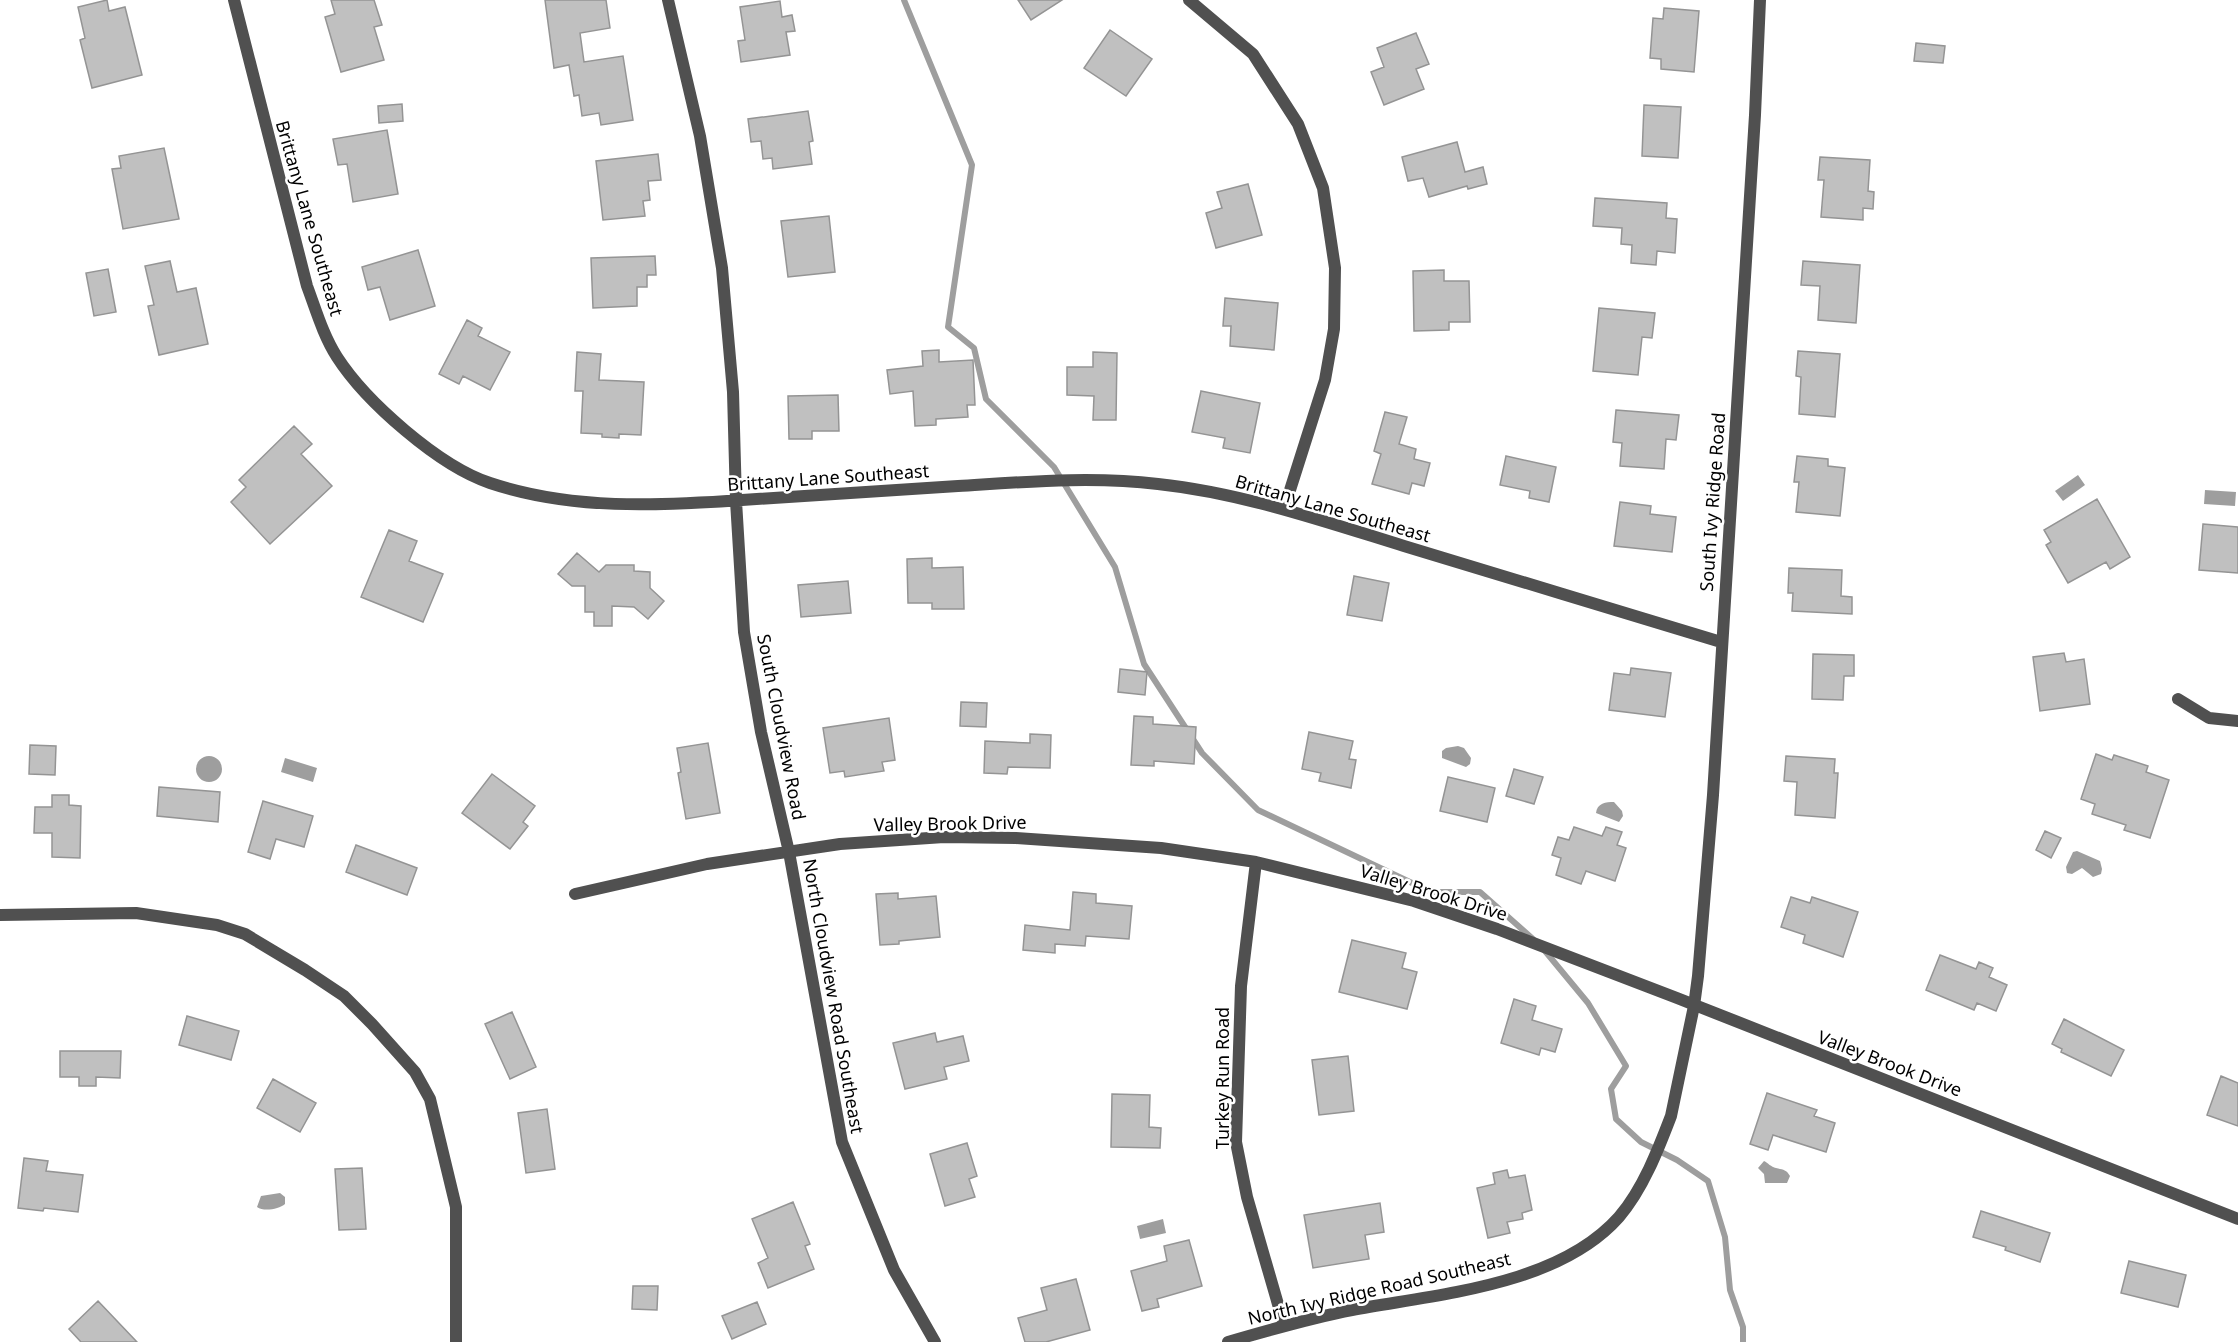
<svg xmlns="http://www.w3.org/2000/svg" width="2238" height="1342" font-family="'Noto Sans',sans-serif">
<rect width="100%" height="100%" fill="#fff"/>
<path fill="#9e9e9e" d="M 2078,475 L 2085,485 L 2063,501 L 2055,491 Z
M 2205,490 L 2236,492 L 2235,506 L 2204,504 Z
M 1458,746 L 1464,748 L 1471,758 L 1470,764 L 1466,767 L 1442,758 L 1442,751 L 1446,748 Z
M196 769a13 13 0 1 1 26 0a13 13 0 1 1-26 0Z
M 285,758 L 317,768 L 313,782 L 281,772 Z
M 1614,802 L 1622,811 L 1623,816 L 1619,822 L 1596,813 C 1597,803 1606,802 1614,802 Z
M 2077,851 L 2100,861 L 2102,869 L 2101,874 L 2093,877 L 2082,868 L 2072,874 L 2067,873 L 2066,867 L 2073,852 Z
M 1764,1161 C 1768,1163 1771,1167 1776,1168 C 1783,1170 1786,1169 1790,1176 L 1787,1183 L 1765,1183 L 1764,1174 L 1758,1168 Z
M 280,1193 L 285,1197 L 285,1204 C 279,1209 264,1212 257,1207 L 261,1196 Z
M 1163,1219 L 1166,1233 L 1140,1239 L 1137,1226 Z"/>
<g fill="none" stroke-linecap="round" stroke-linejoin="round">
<path stroke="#9e9e9e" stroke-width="6" d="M 904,0 L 972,165 L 948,327 L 974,348 L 986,399 L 1054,467 L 1115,567 L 1144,664 L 1202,753 L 1258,810 L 1431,892 L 1480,892 L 1533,939
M 1545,951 L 1588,1003 L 1626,1066 L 1611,1089 L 1616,1119 L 1641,1142 L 1677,1160 L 1708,1181 L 1725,1237 L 1730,1290 L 1743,1327 L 1743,1342"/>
</g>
<path fill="#c0c0c0" stroke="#949494" stroke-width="1.5" d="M 107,0 L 109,11 L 125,7 L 142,75 L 92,88 L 80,40 L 85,38 L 78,7 Z
M 331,0 L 374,0 L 382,25 L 374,27 L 384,60 L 341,72 L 325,17 L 335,14 Z
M 545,0 L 606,0 L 610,28 L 580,33 L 584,62 L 623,56 L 633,120 L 601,125 L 599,113 L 582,116 L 579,95 L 574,96 L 569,65 L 554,68 Z
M 1018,0 L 1062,0 L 1031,20 Z
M 780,1 L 782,17 L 792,15 L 795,31 L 786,32 L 790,55 L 741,62 L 738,41 L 745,40 L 740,7 Z
M 1664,8 L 1699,11 L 1694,72 L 1661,69 L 1661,59 L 1650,58 L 1653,18 L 1663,19 Z
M 1110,30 L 1152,59 L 1126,96 L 1084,68 Z
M 1416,33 L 1429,64 L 1416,69 L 1424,89 L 1384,105 L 1371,72 L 1384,67 L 1377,48 Z
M 1916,43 L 1945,46 L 1943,63 L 1914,61 Z
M 402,104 L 403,121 L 379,123 L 378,106 Z
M 1644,105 L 1681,107 L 1678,158 L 1642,156 Z
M 808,111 L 813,141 L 809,142 L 812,164 L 773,169 L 772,158 L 763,159 L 761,141 L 751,142 L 748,119 Z
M 387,130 L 398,194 L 353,202 L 347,164 L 338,165 L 333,139 Z
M 1457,142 L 1465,172 L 1483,167 L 1487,184 L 1468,189 L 1467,186 L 1429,197 L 1423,178 L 1408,181 L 1402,157 Z
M 164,148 L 179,219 L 123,229 L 112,169 L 121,168 L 119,156 Z
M 658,154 L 661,180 L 648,181 L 650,200 L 643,201 L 645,216 L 603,220 L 596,161 Z
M 1820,157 L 1870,160 L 1868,191 L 1874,192 L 1873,209 L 1863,208 L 1863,220 L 1821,217 L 1824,180 L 1818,180 Z
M 1248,184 L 1262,235 L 1216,248 L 1206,213 L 1222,208 L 1217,192 Z
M 1595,198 L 1667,203 L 1666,218 L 1677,219 L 1675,253 L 1657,251 L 1656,265 L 1631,263 L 1632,245 L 1621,244 L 1622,228 L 1593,226 Z
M 829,216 L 835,272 L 788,277 L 781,221 Z
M 418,250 L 435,306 L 390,320 L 380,287 L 368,290 L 362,267 Z
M 655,256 L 656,275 L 647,275 L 647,287 L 637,287 L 637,306 L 593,308 L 591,258 Z
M 170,261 L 177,292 L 196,288 L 208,344 L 159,355 L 148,306 L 154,305 L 145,266 Z
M 1803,261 L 1860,265 L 1856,323 L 1818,320 L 1820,286 L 1801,285 Z
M 108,269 L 116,312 L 94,316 L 86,273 Z
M 1444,270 L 1444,281 L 1469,281 L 1470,322 L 1449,322 L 1449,330 L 1414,331 L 1413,271 Z
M 1225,298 L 1278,303 L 1274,350 L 1230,346 L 1231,326 L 1223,326 Z
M 1599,308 L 1655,313 L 1652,338 L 1642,337 L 1638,375 L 1593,371 Z
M 467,320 L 482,328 L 478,336 L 510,352 L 490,390 L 463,376 L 459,384 L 439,374 Z
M 939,350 L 939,362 L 973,360 L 975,405 L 967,405 L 968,417 L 936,419 L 936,425 L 915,426 L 913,391 L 890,394 L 887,370 L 923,366 L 922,351 Z
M 1798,351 L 1840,354 L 1835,417 L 1799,414 L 1801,377 L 1796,376 Z
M 577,352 L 601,354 L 599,380 L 644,382 L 641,435 L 619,434 L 619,438 L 602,437 L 602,434 L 581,433 L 583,391 L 575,391 Z
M 1093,352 L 1117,353 L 1116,420 L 1093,420 L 1094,396 L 1067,395 L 1067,367 L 1093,367 Z
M 1201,391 L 1260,403 L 1250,453 L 1223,448 L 1225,438 L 1192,432 Z
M 838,395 L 839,431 L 812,431 L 812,439 L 789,439 L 788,396 Z
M 1616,410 L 1679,415 L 1676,440 L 1666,439 L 1664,469 L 1620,466 L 1622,443 L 1613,442 Z
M 1385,412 L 1407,417 L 1399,444 L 1416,449 L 1414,459 L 1430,463 L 1424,486 L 1412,483 L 1409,494 L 1372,484 L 1381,454 L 1374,451 Z
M 294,426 L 312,444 L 301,454 L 332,486 L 270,544 L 231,502 L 246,487 L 239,480 Z
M 1506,456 L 1556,467 L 1549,502 L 1529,498 L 1530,491 L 1500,485 Z
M 1797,456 L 1828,459 L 1828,466 L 1845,468 L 1840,516 L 1796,512 L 1799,482 L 1794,482 Z
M 2097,499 L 2130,557 L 2110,569 L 2106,562 L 2068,583 L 2046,545 L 2051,542 L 2044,530 Z
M 1620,502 L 1651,506 L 1650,514 L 1676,517 L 1672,552 L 1614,546 Z
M 2203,524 L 2238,527 L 2238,573 L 2199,570 Z
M 389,530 L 417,541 L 409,561 L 443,574 L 423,622 L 361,597 Z
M 577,553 L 599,572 L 606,565 L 634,565 L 634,571 L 650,572 L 650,588 L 664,601 L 648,619 L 634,607 L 612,606 L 612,626 L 594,626 L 594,612 L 585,612 L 585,586 L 572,586 L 558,574 Z
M 932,558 L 932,568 L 963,567 L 964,609 L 932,609 L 932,603 L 908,603 L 907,559 Z
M 1789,568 L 1842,570 L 1841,596 L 1852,597 L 1852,614 L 1792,611 L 1793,593 L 1788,593 Z
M 1354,576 L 1389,583 L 1382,621 L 1347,615 Z
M 848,581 L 851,613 L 801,617 L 798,585 Z
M 2064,653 L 2066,662 L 2084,659 L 2090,704 L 2040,711 L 2033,657 Z
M 1813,654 L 1854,655 L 1854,676 L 1844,676 L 1843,700 L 1812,699 Z
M 1631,668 L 1671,673 L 1665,717 L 1609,710 L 1614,673 L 1630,675 Z
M 1120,669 L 1147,672 L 1145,695 L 1118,692 Z
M 961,702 L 987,703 L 986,727 L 960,726 Z
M 1134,716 L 1153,717 L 1153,724 L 1196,727 L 1194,764 L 1154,761 L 1154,766 L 1131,765 Z
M 889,718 L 895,760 L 882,762 L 884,771 L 845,777 L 844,771 L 830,773 L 823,728 Z
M 1309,732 L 1353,741 L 1349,759 L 1356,760 L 1351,788 L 1319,781 L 1321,773 L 1302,769 Z
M 1030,734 L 1051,735 L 1050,768 L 1008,767 L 1007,774 L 984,773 L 985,741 L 1030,743 Z
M 708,743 L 720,813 L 686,819 L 678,773 L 681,772 L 677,748 Z
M 30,745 L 56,746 L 55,775 L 29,774 Z
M 2096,754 L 2112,760 L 2114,755 L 2148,766 L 2146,772 L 2169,780 L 2150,838 L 2124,830 L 2126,825 L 2092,814 L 2095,804 L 2081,799 Z
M 1786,756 L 1835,759 L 1834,773 L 1838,773 L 1835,818 L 1795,815 L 1797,782 L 1784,781 Z
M 1514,769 L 1543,777 L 1534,804 L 1506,796 Z
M 492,774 L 535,806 L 523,822 L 528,826 L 510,849 L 462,813 Z
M 1448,777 L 1495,788 L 1487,822 L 1440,811 Z
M 159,787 L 220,792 L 218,822 L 157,816 Z
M 52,795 L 69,795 L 69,805 L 81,806 L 80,858 L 52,857 L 52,833 L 34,833 L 35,807 L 52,807 Z
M 263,801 L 313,816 L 304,847 L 276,839 L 270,859 L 248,852 Z
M 1574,827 L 1602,836 L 1606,827 L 1622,832 L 1617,845 L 1626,848 L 1615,881 L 1586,871 L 1581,884 L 1556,875 L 1561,858 L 1552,855 L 1558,837 L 1569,840 Z
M 2045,831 L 2061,838 L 2051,858 L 2036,850 Z
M 356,845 L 417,868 L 407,895 L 346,872 Z
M 1073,892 L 1096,894 L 1096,903 L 1132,906 L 1129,939 L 1086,936 L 1085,946 L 1055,944 L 1055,953 L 1023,950 L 1025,925 L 1070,930 Z
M 898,893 L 898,899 L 936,896 L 940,937 L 899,941 L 899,944 L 880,945 L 876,894 Z
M 1791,897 L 1810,903 L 1812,897 L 1858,912 L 1843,957 L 1803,943 L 1805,935 L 1781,927 Z
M 1352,940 L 1406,953 L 1402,968 L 1417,972 L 1407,1009 L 1339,992 Z
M 1940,955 L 1976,969 L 1979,962 L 1993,968 L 1989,977 L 2007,985 L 1996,1011 L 1977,1003 L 1974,1010 L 1926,990 Z
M 1514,999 L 1536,1006 L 1532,1020 L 1562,1029 L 1555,1052 L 1541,1048 L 1539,1055 L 1501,1043 Z
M 512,1012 L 536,1067 L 510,1079 L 485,1024 Z
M 187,1016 L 239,1031 L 231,1060 L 179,1045 Z
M 2064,1019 L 2124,1050 L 2111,1076 L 2061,1052 L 2062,1049 L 2052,1044 Z
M 935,1033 L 937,1042 L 963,1036 L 969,1061 L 944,1067 L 947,1079 L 905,1089 L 893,1043 Z
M 60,1051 L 121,1051 L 120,1078 L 96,1077 L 96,1086 L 79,1086 L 79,1077 L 60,1077 Z
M 1348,1056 L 1354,1111 L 1319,1115 L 1312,1060 Z
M 2221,1076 L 2238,1083 L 2238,1126 L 2207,1115 Z
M 273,1079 L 316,1103 L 300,1132 L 257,1108 Z
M 1767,1093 L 1817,1110 L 1814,1116 L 1835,1123 L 1826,1152 L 1773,1135 L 1768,1150 L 1750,1144 Z
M 1112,1094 L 1150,1095 L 1149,1127 L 1161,1128 L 1160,1148 L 1111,1147 Z
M 547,1109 L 555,1169 L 526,1173 L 518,1113 Z
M 967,1143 L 977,1176 L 969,1179 L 975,1197 L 945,1206 L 930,1154 Z
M 24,1158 L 48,1161 L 46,1171 L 83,1175 L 78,1212 L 44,1208 L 43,1211 L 18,1208 Z
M 362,1168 L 366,1229 L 339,1230 L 335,1169 Z
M 1507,1170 L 1509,1178 L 1525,1175 L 1532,1210 L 1522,1213 L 1523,1219 L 1507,1222 L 1510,1233 L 1488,1238 L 1477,1188 L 1495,1184 L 1493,1173 Z
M 793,1202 L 810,1244 L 805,1246 L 814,1269 L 768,1288 L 758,1263 L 768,1258 L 752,1219 Z
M 1380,1203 L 1384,1232 L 1365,1235 L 1369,1259 L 1313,1268 L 1304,1215 Z
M 1981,1211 L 2050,1233 L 2040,1262 L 2005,1250 L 2006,1247 L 1973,1237 Z
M 1189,1240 L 1202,1286 L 1157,1299 L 1159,1307 L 1142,1311 L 1131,1271 L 1167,1261 L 1164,1246 Z
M 2129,1261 L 2186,1275 L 2178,1307 L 2121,1293 Z
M 1076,1279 L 1090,1330 L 1046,1342 L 1025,1342 L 1018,1318 L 1047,1310 L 1041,1288 Z
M 633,1286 L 658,1286 L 657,1310 L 632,1309 Z
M 98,1301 L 137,1342 L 81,1342 L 69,1329 Z
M 757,1302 L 766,1324 L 732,1339 L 722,1316 Z"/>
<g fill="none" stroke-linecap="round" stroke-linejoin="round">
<path stroke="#505050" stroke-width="12" d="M 234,0 L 307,286 C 316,310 323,335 337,357 C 366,402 439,466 490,483 C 571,510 658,506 742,500 C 814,496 886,491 958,486 C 1024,482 1091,476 1158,484 C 1242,493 1323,521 1404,546 C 1510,578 1615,610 1721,642
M 668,0 L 700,136 L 722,268 L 733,392 L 736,501 L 744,632 L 761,732 L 789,852 L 842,1142 L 894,1270 L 935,1342
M 1189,0 L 1253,54 L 1298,124 L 1323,188 L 1335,268 L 1334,329 L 1325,380 L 1284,509
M 2178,699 L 2209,718 L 2238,721
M 1256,862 L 1241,986 L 1236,1142 L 1247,1197 L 1284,1325
M 575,894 L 707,864 L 840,844 L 944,837 L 1016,838 L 1161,848 L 1256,862 L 1414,901 L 1497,929 L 1677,998 L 2238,1219
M 0,915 L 136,913 L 217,925 L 245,934 L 305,970 L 344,996 L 372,1024 L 415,1072 L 430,1099 L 456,1207 L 456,1342
M 1228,1342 C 1269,1330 1310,1318 1352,1310 C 1437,1294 1558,1286 1619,1217 C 1643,1189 1658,1150 1671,1116 L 1694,1006 L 1698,976 L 1713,795 L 1755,115 L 1760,0"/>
</g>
<g text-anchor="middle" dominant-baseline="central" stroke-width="5" stroke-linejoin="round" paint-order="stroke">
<g font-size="18" fill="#000" stroke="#fff">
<text transform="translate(310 218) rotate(74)">Brittany Lane Southeast</text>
<text transform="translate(828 477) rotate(-4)">Brittany Lane Southeast</text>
<text transform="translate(1712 502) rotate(-86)">South Ivy Ridge Road</text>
<text transform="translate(1333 508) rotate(16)">Brittany Lane Southeast</text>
<text transform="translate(782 727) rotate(79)">South Cloudview Road</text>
<text transform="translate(950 823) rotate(-1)">Valley Brook Drive</text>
<text transform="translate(1434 892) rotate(17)">Valley Brook Drive</text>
<text transform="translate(834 996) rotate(80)">North Cloudview Road Southeast</text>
<text transform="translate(1890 1063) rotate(21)">Valley Brook Drive</text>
<text transform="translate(1222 1078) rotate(-90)">Turkey Run Road</text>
<text transform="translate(1379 1288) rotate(-13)">North Ivy Ridge Road Southeast</text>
</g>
</g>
</svg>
